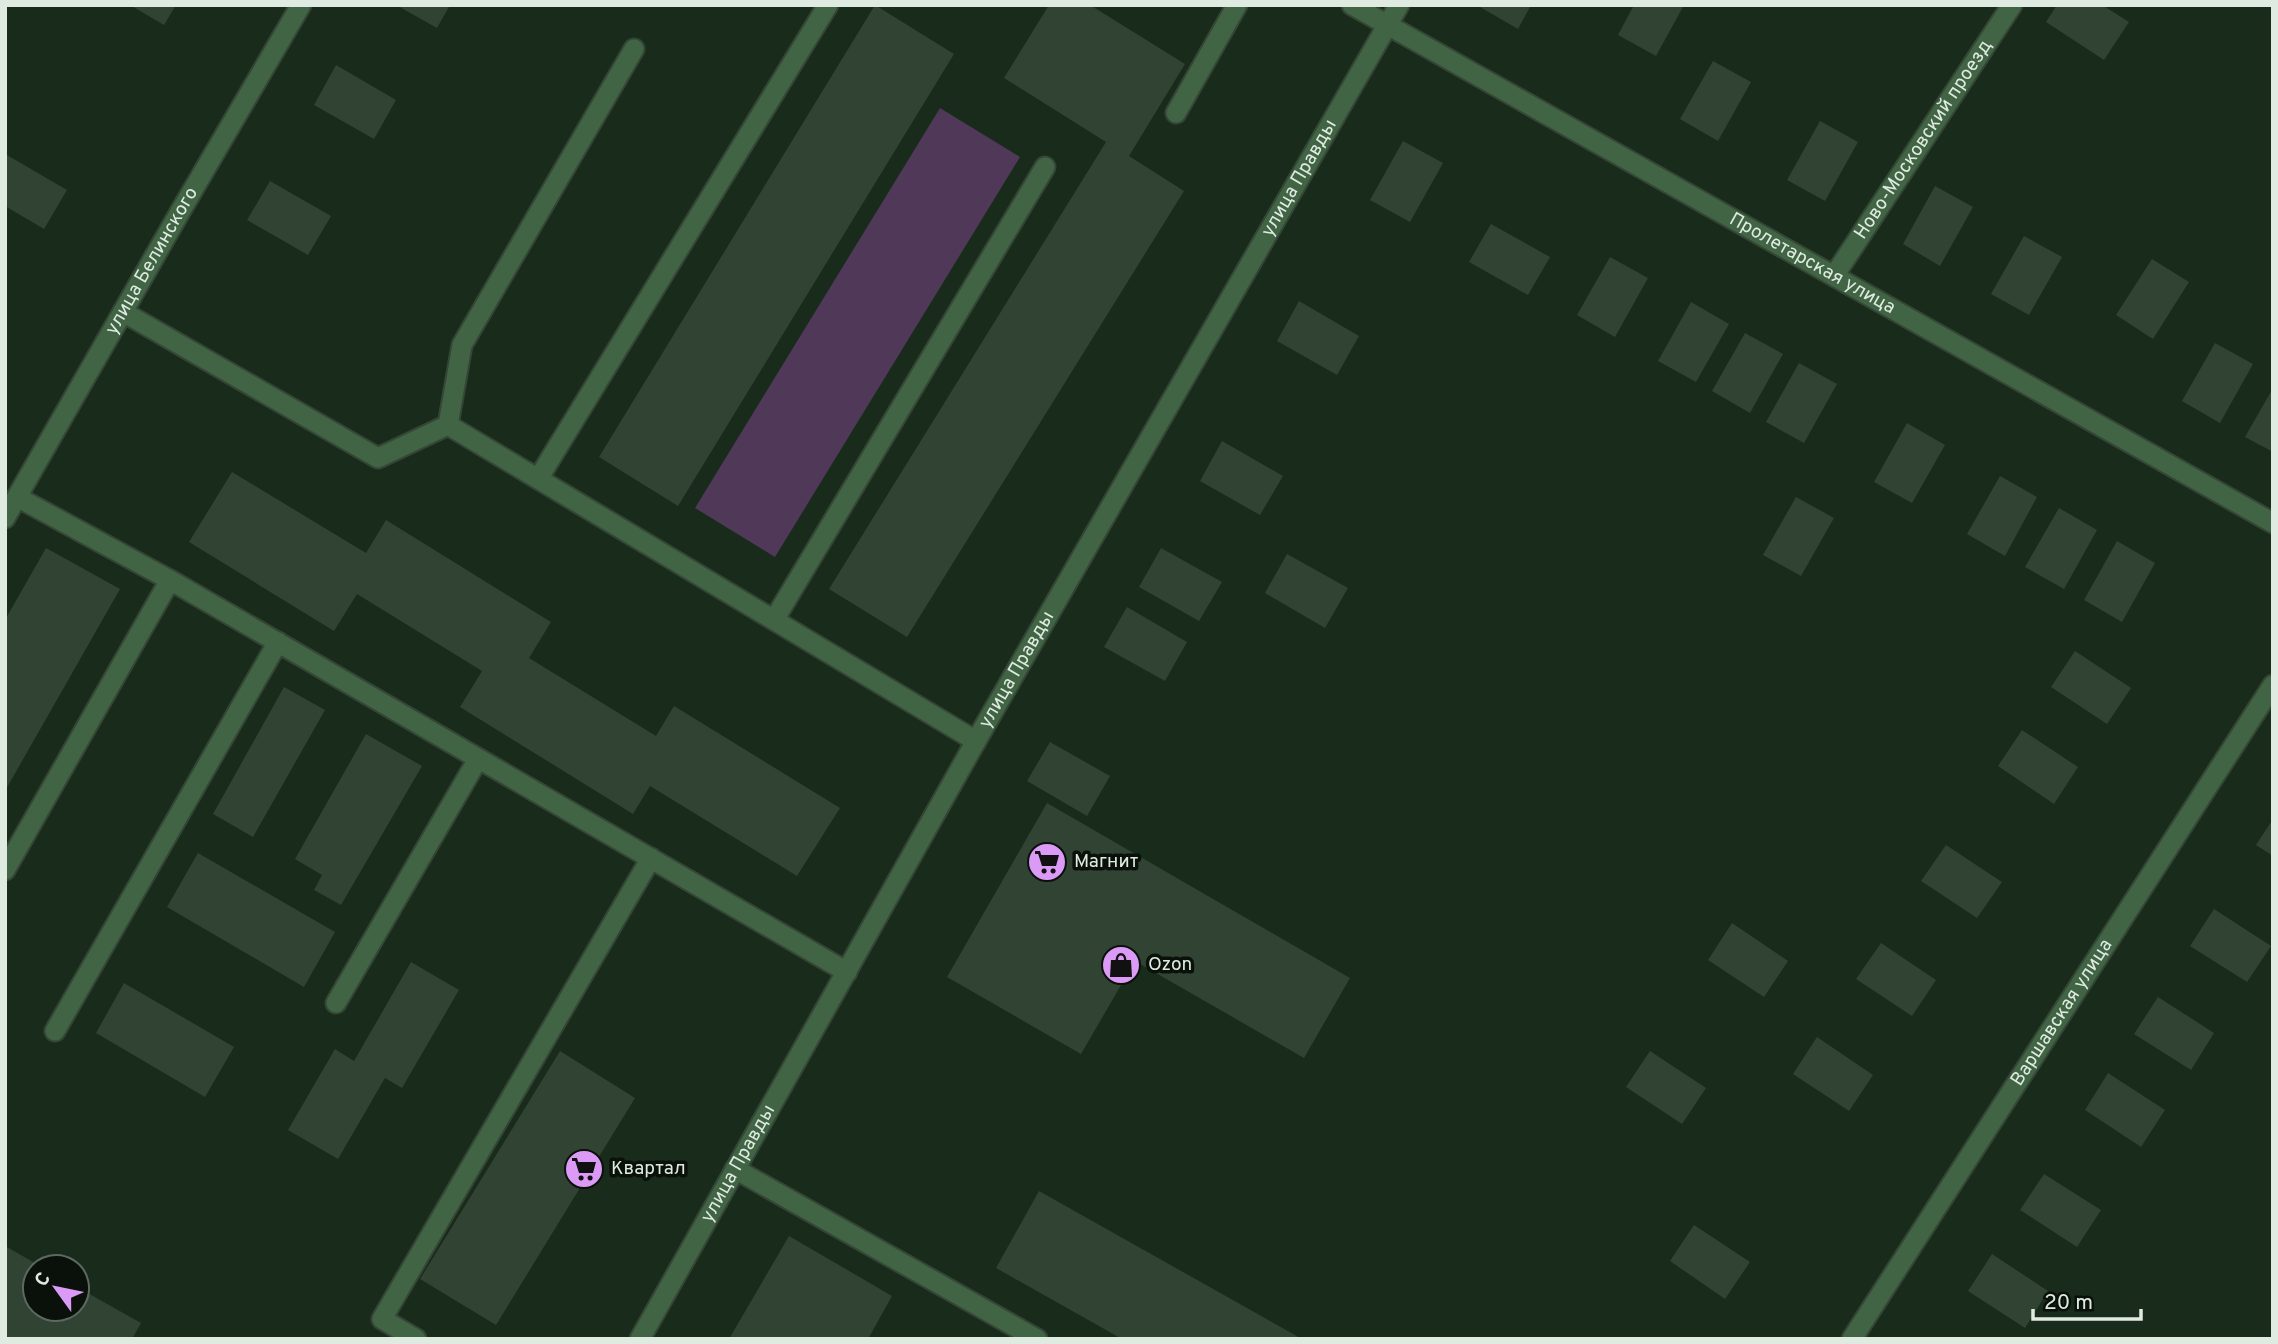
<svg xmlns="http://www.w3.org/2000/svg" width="2278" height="1344" font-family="Overpass,sans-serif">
<rect width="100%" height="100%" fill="#192b1b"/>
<path fill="#4f3858" d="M 940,108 L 1020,157 L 775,557 L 695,508 Z"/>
<path fill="#314433" d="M 130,5 L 176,5 L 164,25 Z
M 396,5 L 450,5 L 437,28 Z
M 875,5 L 954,54 L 678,506 L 599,457 Z
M 1049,5 L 1090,5 L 1185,64 L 1129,156 L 1184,191 L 907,637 L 829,589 L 1106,142 L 1004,78 Z
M 1481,5 L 1531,5 L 1518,29 L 1480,7 Z
M 1634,5 L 1684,5 L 1656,56 L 1618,35 Z
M 2057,5 L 2102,5 L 2129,22 L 2104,60 L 2046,22 Z
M 1713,61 L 1751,82 L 1718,141 L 1680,119 Z
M 336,65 L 396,100 L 374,139 L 314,105 Z
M 1820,121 L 1858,142 L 1825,201 L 1787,180 Z
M 1403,141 L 1443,163 L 1410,222 L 1370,200 Z
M 7,155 L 67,190 L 44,229 L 5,206 L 5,158 Z
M 270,181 L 331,216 L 308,255 L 247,220 Z
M 1935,186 L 1973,207 L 1940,266 L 1903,244 Z
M 1491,224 L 1550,257 L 1528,295 L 1469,262 Z
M 2024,236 L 2062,257 L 2029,315 L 1991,294 Z
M 1610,257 L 1648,278 L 1615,337 L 1577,315 Z
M 2152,259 L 2189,282 L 2153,339 L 2116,315 Z
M 1299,301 L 1359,336 L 1337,375 L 1277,341 Z
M 1691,302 L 1729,324 L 1696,382 L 1658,361 Z
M 1745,333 L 1783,354 L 1750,413 L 1712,391 Z
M 2215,343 L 2253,364 L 2220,423 L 2182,401 Z
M 1799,363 L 1837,384 L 1804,443 L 1766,422 Z
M 2273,388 L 2273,452 L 2245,437 Z
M 1907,423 L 1945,445 L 1912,503 L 1874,482 Z
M 1222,441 L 1283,476 L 1260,515 L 1200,481 Z
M 232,472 L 366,553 L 386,520 L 551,622 L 529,658 L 656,736 L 674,706 L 840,808 L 797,876 L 650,786 L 633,814 L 460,707 L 482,671 L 357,594 L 334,631 L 189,542 Z
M 2000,476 L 2037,497 L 2005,556 L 1967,534 Z
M 1796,497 L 1834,518 L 1801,576 L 1763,555 Z
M 2059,508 L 2097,530 L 2064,589 L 2025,567 Z
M 2117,541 L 2155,563 L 2122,622 L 2084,600 Z
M 46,548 L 120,589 L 5,791 L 5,620 Z
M 1161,548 L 1222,582 L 1199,621 L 1139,587 Z
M 1287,554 L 1348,588 L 1325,628 L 1265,593 Z
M 1127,607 L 1187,642 L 1165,681 L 1104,647 Z
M 2075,651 L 2131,688 L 2107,724 L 2051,687 Z
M 284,687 L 325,710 L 253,837 L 213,814 Z
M 2022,730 L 2078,767 L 2054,804 L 1998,766 Z
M 366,734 L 422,766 L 341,905 L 314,890 L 322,875 L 295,859 Z
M 1050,742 L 1110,776 L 1087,816 L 1027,781 Z
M 1047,803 L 1350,978 L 1304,1058 L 1135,961 L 1081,1054 L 947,977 Z
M 2273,819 L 2273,856 L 2256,845 Z
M 1946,845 L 2002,882 L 1977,918 L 1921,881 Z
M 198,853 L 335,932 L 304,987 L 167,907 Z
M 2214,909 L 2271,946 L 2247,982 L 2190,946 Z
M 1732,923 L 1788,961 L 1764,997 L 1708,960 Z
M 1881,943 L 1936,980 L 1912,1016 L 1856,979 Z
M 411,962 L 459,990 L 402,1088 L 385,1078 L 338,1159 L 288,1130 L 335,1049 L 354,1061 Z
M 124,983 L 234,1047 L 205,1097 L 96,1033 Z
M 2158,997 L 2214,1033 L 2191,1070 L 2134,1034 Z
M 1817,1037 L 1873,1075 L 1849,1111 L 1793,1074 Z
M 560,1051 L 635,1098 L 496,1325 L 420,1279 Z
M 1650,1051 L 1706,1088 L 1682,1124 L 1626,1087 Z
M 2108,1073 L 2165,1110 L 2141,1147 L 2085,1110 Z
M 2044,1174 L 2101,1210 L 2077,1247 L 2020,1210 Z
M 1039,1191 L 1302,1339 L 1122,1339 L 996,1268 Z
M 1694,1225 L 1750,1262 L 1725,1299 L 1670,1261 Z
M 789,1236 L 892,1296 L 868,1339 L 729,1339 Z
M 5,1246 L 42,1267 L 35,1267 L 35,1309 L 77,1309 L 77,1287 L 141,1323 L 132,1339 L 5,1339 Z
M 1992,1254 L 2048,1291 L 2025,1328 L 1968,1291 Z"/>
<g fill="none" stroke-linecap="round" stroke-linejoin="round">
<defs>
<path id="service" d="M 1176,113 L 1237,5
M 123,312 L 378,458 L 448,425 L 976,741
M 448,425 L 462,345 L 634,49
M 538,479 L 828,5
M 17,497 L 170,580 L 847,972
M 774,620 L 1045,167
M 5,870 L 170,580
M 336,1003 L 478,759
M 55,1031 L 278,642
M 735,1169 L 1037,1339
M 416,1339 L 382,1319 L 651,858"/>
<g id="minor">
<path id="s1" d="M 1352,5 L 2273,523"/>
<path id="s2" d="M 1834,276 L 2012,5"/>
<path id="s3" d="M 5,518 L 180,212 L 301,5"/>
<path id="s4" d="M 1852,1339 L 2273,685"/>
</g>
<g id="tertiary">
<path id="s5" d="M 640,1339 L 976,741 L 1399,5"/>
</g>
</defs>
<use href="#service" stroke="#354637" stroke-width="23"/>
<use href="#minor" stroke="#354637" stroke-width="23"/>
<use href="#tertiary" stroke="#354637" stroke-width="23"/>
<use href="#service" stroke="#406444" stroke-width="19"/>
<use href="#minor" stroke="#406444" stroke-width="19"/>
<use href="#tertiary" stroke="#406444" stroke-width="19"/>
</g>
<defs>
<symbol id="supermarket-disc" viewBox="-11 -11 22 22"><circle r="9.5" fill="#db9af6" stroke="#0a110a"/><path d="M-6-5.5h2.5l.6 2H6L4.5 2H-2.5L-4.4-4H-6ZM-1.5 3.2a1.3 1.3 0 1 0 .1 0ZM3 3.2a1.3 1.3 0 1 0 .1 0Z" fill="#111"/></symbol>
<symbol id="shop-disc" viewBox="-11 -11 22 22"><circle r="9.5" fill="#db9af6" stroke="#0a110a"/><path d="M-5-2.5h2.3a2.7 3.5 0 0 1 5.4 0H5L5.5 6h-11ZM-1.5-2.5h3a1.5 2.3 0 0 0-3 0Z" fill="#111"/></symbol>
</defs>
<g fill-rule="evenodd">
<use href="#supermarket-disc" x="1025" y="840" width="44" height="44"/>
<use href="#shop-disc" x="1099" y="943" width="44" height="44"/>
<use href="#supermarket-disc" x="562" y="1147" width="44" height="44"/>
</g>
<g text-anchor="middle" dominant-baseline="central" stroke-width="7" stroke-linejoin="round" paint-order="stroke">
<g font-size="19" fill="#dfebe0" stroke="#0a110a">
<text stroke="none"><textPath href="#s2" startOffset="163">Ново-Московский проезд</textPath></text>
<text stroke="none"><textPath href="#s5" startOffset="1335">улица Правды</textPath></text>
<text stroke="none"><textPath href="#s3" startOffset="296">улица Белинского</textPath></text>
<text stroke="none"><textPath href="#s1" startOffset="528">Пролетарская улица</textPath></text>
<text stroke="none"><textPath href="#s5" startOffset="768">улица Правды</textPath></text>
<text stroke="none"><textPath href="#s4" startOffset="388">Варшавская улица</textPath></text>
<text stroke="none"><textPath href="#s5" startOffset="201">улица Правды</textPath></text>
</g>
<g font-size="19" fill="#dfebe0" stroke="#0a110a" text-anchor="start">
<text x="1074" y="862">Магнит</text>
<text x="1148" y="965">Ozon</text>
<text x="611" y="1169">Квартал</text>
</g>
</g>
<rect width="2278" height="1344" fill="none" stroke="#dfebe0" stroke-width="14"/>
<g transform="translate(56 1288) rotate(303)"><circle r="33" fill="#0a110a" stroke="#5f6860" stroke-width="2"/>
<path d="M0-5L12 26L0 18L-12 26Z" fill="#db9af6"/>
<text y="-10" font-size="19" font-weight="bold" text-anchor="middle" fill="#dfebe0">С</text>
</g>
<path d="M2033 1309v10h108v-10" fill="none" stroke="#dfebe0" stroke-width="3.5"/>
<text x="2044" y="1309" font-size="21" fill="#dfebe0" stroke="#0a110a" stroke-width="5" paint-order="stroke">20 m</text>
</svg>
